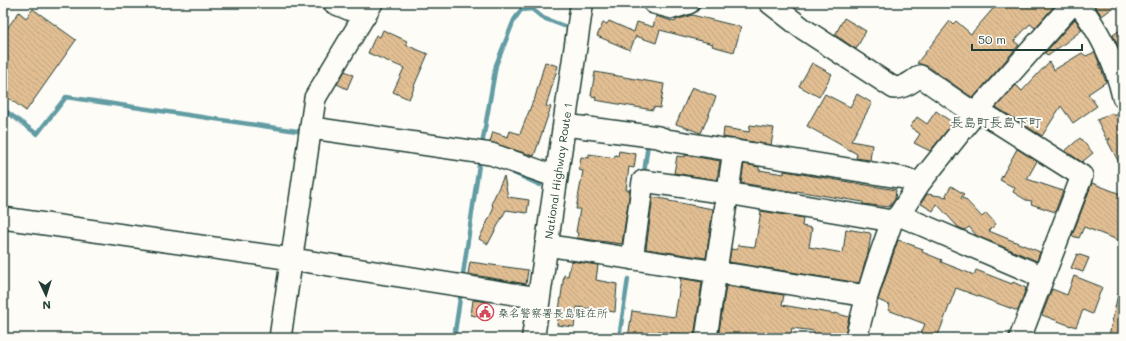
<svg xmlns="http://www.w3.org/2000/svg" width="1126" height="341" font-family="Mali,'Klee One',sans-serif">
<defs>
<pattern id="building-back-hatch" width="6" height="6" patternUnits="userSpaceOnUse"><rect width="6" height="6" fill="#e2be93"/><path d="M-1 5l2 2M0 0l6 6M5-1l2 2" fill="none" stroke="#c1a47f"/></pattern>
</defs>
<rect width="100%" height="100%" fill="#fdfcf7"/>
<filter id="ink" filterUnits="userSpaceOnUse"><feTurbulence type="fractalNoise" baseFrequency=".025" numOctaves="2"/><feDisplacementMap in="SourceGraphic" scale="8" xChannelSelector="R" yChannelSelector="G"/><feConvolveMatrix kernelMatrix="1 2 1 2 8 2 1 2 1" color-interpolation-filters="sRGB"/></filter>
<g filter="url(#ink)">
<g fill="none" stroke-linecap="round" stroke-linejoin="round">
<path stroke="#629ca3" stroke-width="4.5" d="M 320,3 L 329,7
M 3,109 L 37,134 L 66,97 L 304,132
M 482,145 L 496,65 L 514,20 L 521,10 L 532,9 L 543,18 L 564,26
M 514,173 L 540,185
M 644,173 L 648,144
M 462,281 L 480,158
M 454,338 L 461,292
M 619,338 L 628,279"/>
</g>
<path fill="url(#building-back-hatch)" stroke="#1f3d34" d="M 998,3 L 1052,3 L 1055,5 L 1035,28 L 1030,24 L 1014,41 L 1019,45 L 973,98 L 927,66 L 917,63 L 950,21 L 953,24 L 956,21 L 971,34 Z
M 1093,3 L 1119,3 L 1102,16 Z
M 33,9 L 76,40 L 26,111 L 6,96 L 8,93 L 3,89 L 3,34 L 19,12 L 26,18 Z
M 692,15 L 741,27 L 734,52 L 712,46 L 713,44 L 660,30 L 656,43 L 636,36 L 630,50 L 597,36 L 603,23 L 607,24 L 609,21 L 634,32 L 637,22 L 653,27 L 656,16 L 675,22 L 676,20 Z
M 844,18 L 866,31 L 856,49 L 835,35 Z
M 1075,19 L 1082,30 L 1048,56 L 1045,53 Z
M 1123,28 L 1123,57 L 1113,35 Z
M 383,30 L 407,41 L 406,45 L 428,54 L 414,86 L 415,86 L 409,99 L 393,92 L 404,68 L 368,53 L 376,35 L 380,37 Z
M 1095,52 L 1106,82 L 1088,94 L 1097,106 L 1073,123 L 1061,106 L 1042,136 L 996,107 L 1016,85 L 1022,91 L 1049,62 L 1054,70 L 1082,53 L 1086,56 Z
M 545,62 L 558,66 L 546,106 L 551,107 L 534,156 L 490,142 L 493,132 L 508,137 L 510,131 L 520,134 L 533,101 L 534,101 Z
M 812,63 L 832,74 L 819,97 L 799,86 Z
M 345,71 L 353,75 L 347,89 L 337,84 Z
M 595,72 L 664,84 L 660,108 L 653,107 L 653,110 L 595,100 L 596,97 L 591,96 Z
M 692,87 L 716,97 L 701,133 L 676,124 Z
M 825,94 L 850,107 L 857,94 L 872,103 L 851,141 L 872,145 L 870,160 L 856,158 L 857,154 L 807,126 Z
M 1122,109 L 1123,109 L 1123,170 L 1108,142 L 1110,138 L 1107,140 L 1097,120 L 1112,113 L 1114,116 L 1120,113 Z
M 936,111 L 953,123 L 930,151 L 914,143 L 920,134 L 910,127 L 917,117 L 927,124 Z
M 750,125 L 774,128 L 771,145 L 723,137 L 724,128 L 749,132 Z
M 1080,138 L 1093,153 L 1082,162 L 1065,151 Z
M 1017,149 L 1037,161 L 1027,179 L 1063,191 L 1055,212 L 1031,204 L 1032,201 L 1026,200 L 1013,192 L 1015,188 L 1000,180 Z
M 619,151 L 636,154 L 634,168 L 629,167 L 626,190 L 630,190 L 622,244 L 577,238 L 578,233 L 576,232 L 580,209 L 576,209 L 583,171 L 579,170 L 581,157 L 589,158 L 589,154 L 614,158 L 615,155 L 618,156 Z
M 685,155 L 720,161 L 717,180 L 674,173 L 677,156 L 685,157 Z
M 744,164 L 759,167 L 759,170 L 784,174 L 784,171 L 896,190 L 895,199 L 889,207 L 863,204 L 863,202 L 796,191 L 796,192 L 741,183 Z
M 504,176 L 508,197 L 529,200 L 527,213 L 506,210 L 488,244 L 479,239 L 493,210 L 492,202 Z
M 1092,183 L 1123,195 L 1123,242 L 1084,227 L 1079,238 L 1072,236 Z
M 951,186 L 964,194 L 961,198 L 965,199 L 982,217 L 986,213 L 996,224 L 989,231 L 1040,252 L 1037,261 L 977,236 L 969,227 L 965,230 L 958,227 L 937,204 L 933,211 L 921,204 L 927,194 L 947,197 L 946,195 Z
M 653,197 L 669,200 L 669,201 L 713,209 L 706,258 L 646,249 Z
M 761,211 L 803,218 L 802,226 L 812,228 L 809,247 L 843,253 L 846,229 L 870,233 L 871,235 L 868,253 L 859,283 L 729,262 L 731,249 L 737,250 L 738,245 L 755,247 Z
M 898,240 L 923,249 L 922,252 L 942,260 L 941,262 L 974,275 L 976,270 L 1012,284 L 1013,282 L 1026,288 L 1018,311 L 956,288 L 937,338 L 919,338 L 925,324 L 888,310 L 890,305 L 878,300 Z
M 1077,254 L 1089,258 L 1083,272 L 1071,268 Z
M 571,261 L 598,265 L 596,280 L 617,284 L 615,312 L 577,307 L 574,327 L 557,325 L 564,275 L 568,276 Z
M 470,262 L 528,270 L 526,284 L 468,274 Z
M 1074,276 L 1102,287 L 1092,314 L 1083,310 L 1076,327 L 1071,325 L 1071,326 L 1042,315 L 1052,289 L 1067,295 Z
M 679,278 L 702,282 L 694,338 L 684,338 L 685,335 L 658,331 L 657,338 L 628,338 L 632,311 L 675,317 L 681,279 Z
M 726,286 L 784,295 L 782,305 L 835,314 L 835,313 L 849,317 L 844,338 L 813,338 L 814,331 L 792,328 L 790,338 L 718,338 Z
M 1118,294 L 1123,295 L 1123,338 L 1109,336 Z
M 473,300 L 489,302 L 487,318 L 471,315 Z"/>
<g fill="none" stroke-linecap="round" stroke-linejoin="round">
<defs>
<path id="minor" d="M 334,3 L 365,16
M 654,3 L 673,8 L 689,3
M 770,3 L 802,28 L 894,88 C 904,88 912,82 920,76 L 975,114
M 1078,3 C 1100,32 1115,61 1123,97
M 978,110 L 1082,176 L 1020,338
M 565,125 L 658,137 L 667,140 L 904,178 L 919,184
M 312,128 L 491,154 L 557,177
M 899,215 L 1043,277
M 3,218 L 292,259 L 539,298
M 546,245 L 867,296
M 632,259 L 643,181 L 727,193 L 892,221
M 280,338 L 315,98 L 372,3
M 706,338 L 734,150
M 856,338 L 867,296 L 877,264 L 892,221 L 899,215 L 919,184 L 978,110 L 1073,3"/>
<g id="highway">
<path id="s1" d="M 533,338 L 582,3"/>
</g>
</defs>
<use href="#minor" stroke="#1f3d34" stroke-width="24"/>
<use href="#highway" stroke="#1f3d34" stroke-width="25"/>
<use href="#minor" stroke="#fdfcf7" stroke-width="21"/>
<use href="#highway" stroke="#fdfcf7" stroke-width="22"/>
</g>
</g>
<defs>
<symbol id="civic-ring" viewBox="-11 -11 22 22"><circle r="9.5" fill="#fdfcf7" stroke="#d1495b" stroke-width="1.5"/><path d="M-.6-6.5H3V-4.5H.6V-3L4-1V1h2V6H-6V1h2V-1L-.6-3ZM-1.2 2.5V6h2.4V2.5Z" fill="#d1495b"/></symbol>
</defs>
<g fill-rule="evenodd">
<use href="#civic-ring" x="475" y="302" width="20" height="20"/>
</g>
<g text-anchor="middle" dominant-baseline="central" stroke-width="4" stroke-linejoin="round" paint-order="stroke">
<g font-size="11" fill="#1f3d34" stroke="#fdfcf7">
<text stroke="none"><textPath href="#s1" startOffset="169">National Highway Route 1</textPath></text>
</g>
<g font-size="11" fill="#1f3d34" stroke="#fdfcf7" text-anchor="start">
<text x="498" y="312">桑名警察署長島駐在所</text>
</g>
<g font-size="13" fill="#1f3d34" stroke="#fdfcf7">
<text x="996" y="121">長島町長島下町</text>
</g>
</g>
<rect width="1126" height="341" fill="none" stroke="#fdfcf7" stroke-width="16"/>
<rect x="8" y="8" width="1110" height="325" fill="none" stroke="#1f3d34" stroke-width="1.5" filter="url(#ink)"/>
<g transform="translate(46 295) rotate(176)" stroke="#fdfcf7" stroke-width="3" paint-order="stroke">
<path d="M0-3L7 15L0 10L-7 15Z" fill="#1f3d34"/>
<text y="-6" font-size="11" font-weight="bold" text-anchor="middle" fill="#1f3d34">N</text>
</g>
<path d="M972 44v6h110v-6" fill="none" stroke="#1f3d34" stroke-width="2"/>
<text x="978" y="44" font-size="12" fill="#1f3d34" stroke="#fdfcf7" stroke-width="3" paint-order="stroke">50 m</text>
</svg>
